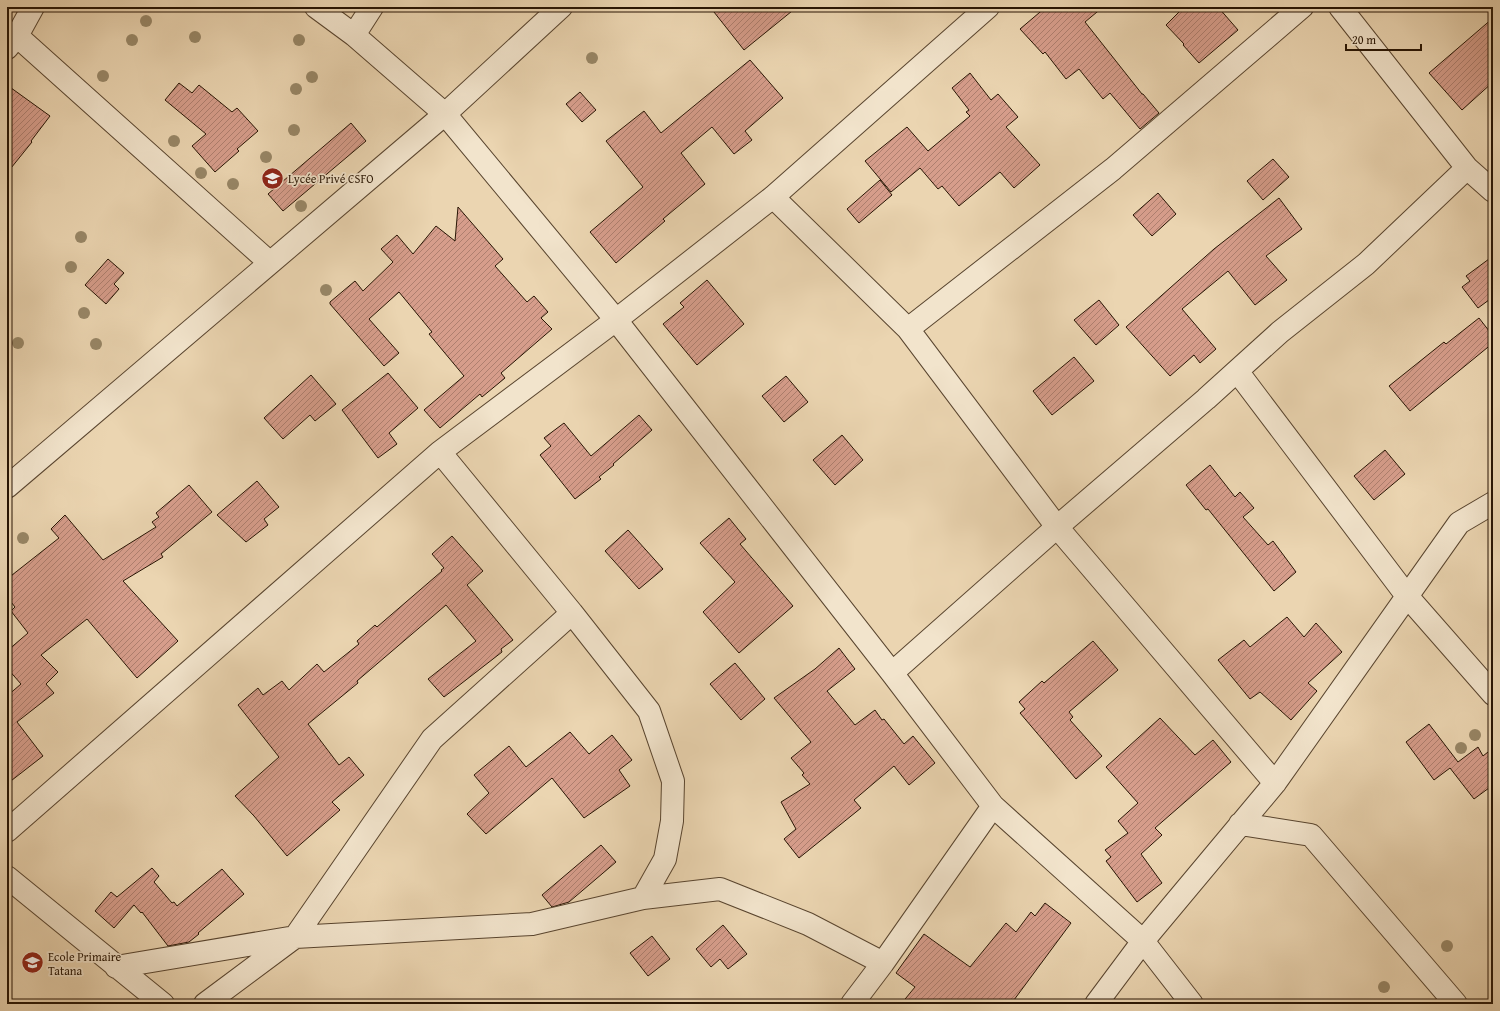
<svg xmlns="http://www.w3.org/2000/svg" width="1500" height="1011" font-family="'Gentium Book Plus',serif">
<defs>
<pattern id="building-hatch" width="6" height="6" patternUnits="userSpaceOnUse"><rect width="6" height="6" fill="#d69d8b"/><path d="M-1 1l2-2M0 6l6-6M5 7l2-2" fill="none" stroke="#ae7f6f"/></pattern>
</defs>
<rect width="100%" height="100%" fill="#ebd5b1"/>
<filter id="stains"><feTurbulence type="fractalNoise" baseFrequency=".005" numOctaves="4"/><feColorMatrix values="0 0 0 0 .2 0 0 0 0 .09 0 0 0 0 .02 0 0 0 .5 -.17"/></filter>
<radialGradient id="worn" r=".72"><stop offset=".6" stop-color="#630" stop-opacity="0"/><stop offset="1" stop-color="#630" stop-opacity=".3"/></radialGradient>
<path fill="url(#building-hatch)" stroke="#281504" d="M 710,7 L 797,7 L 744,50 Z
M 1046,7 L 1103,7 L 1085,22 L 1142,94 L 1143,94 L 1159,113 L 1140,129 L 1110,93 L 1103,99 L 1079,69 L 1066,79 L 1045,52 L 1043,54 L 1020,29 Z
M 1184,7 L 1218,7 L 1238,30 L 1199,63 L 1183,45 L 1184,44 L 1166,25 Z
M 1493,18 L 1493,82 L 1462,110 L 1429,73 Z
M 750,60 L 783,98 L 745,131 L 752,140 L 734,154 L 712,127 L 681,153 L 705,184 L 663,219 L 665,221 L 616,263 L 590,232 L 643,187 L 606,141 L 644,111 L 661,133 Z
M 970,73 L 991,100 L 998,94 L 1018,117 L 1006,127 L 1040,165 L 1014,188 L 1000,172 L 959,206 L 942,186 L 938,189 L 920,168 L 891,192 L 865,161 L 907,127 L 928,151 L 970,116 L 966,112 L 969,110 L 952,88 Z
M 179,83 L 192,93 L 199,85 L 232,112 L 237,108 L 258,131 L 237,149 L 239,151 L 215,172 L 192,146 L 206,134 L 165,100 Z
M 7,85 L 50,116 L 31,141 L 32,142 L 7,173 Z
M 580,92 L 596,110 L 582,122 L 566,104 Z
M 351,123 L 366,141 L 283,211 L 268,194 Z
M 1273,159 L 1289,177 L 1263,200 L 1247,181 Z
M 880,180 L 892,195 L 859,223 L 847,209 Z
M 1158,193 L 1176,214 L 1152,236 L 1133,215 Z
M 1279,198 L 1302,229 L 1266,256 L 1287,280 L 1255,305 L 1228,271 L 1182,309 L 1216,349 L 1200,363 L 1194,355 L 1170,376 L 1126,327 L 1214,249 Z
M 458,207 L 503,259 L 495,266 L 527,302 L 534,296 L 548,312 L 541,318 L 552,329 L 501,373 L 505,378 L 482,397 L 480,394 L 440,428 L 424,410 L 464,376 L 429,334 L 432,332 L 399,292 L 369,319 L 399,353 L 384,366 L 330,304 L 330,302 L 355,281 L 363,291 L 393,262 L 381,249 L 397,235 L 413,254 L 436,226 L 455,241 Z
M 1493,256 L 1493,297 L 1478,308 L 1462,287 L 1470,281 L 1466,276 Z
M 108,259 L 124,273 L 114,284 L 119,289 L 106,304 L 85,285 Z
M 707,280 L 744,324 L 697,365 L 663,324 L 684,307 L 680,303 Z
M 1099,300 L 1119,325 L 1096,345 L 1074,320 Z
M 1479,318 L 1493,336 L 1493,343 L 1410,411 L 1389,386 L 1444,342 L 1446,344 Z
M 1074,357 L 1094,381 L 1052,415 L 1033,391 Z
M 388,373 L 418,408 L 389,433 L 397,444 L 378,458 L 342,410 Z
M 311,375 L 336,404 L 315,421 L 310,415 L 283,439 L 264,418 Z
M 786,376 L 808,402 L 784,422 L 762,396 Z
M 639,415 L 652,430 L 613,464 L 614,465 L 599,477 L 601,479 L 575,499 L 540,455 L 551,446 L 544,438 L 564,423 L 591,456 Z
M 842,435 L 863,460 L 835,485 L 813,460 Z
M 1385,450 L 1405,474 L 1374,500 L 1354,476 Z
M 1210,465 L 1235,497 L 1240,492 L 1254,508 L 1243,517 L 1268,545 L 1273,541 L 1296,572 L 1274,591 L 1208,509 L 1206,510 L 1186,485 Z
M 257,481 L 279,507 L 264,519 L 268,525 L 246,542 L 217,515 Z
M 189,485 L 212,512 L 161,554 L 163,557 L 123,581 L 178,641 L 137,678 L 87,619 L 41,655 L 58,672 L 46,684 L 54,693 L 17,722 L 43,756 L 7,784 L 7,696 L 21,684 L 7,668 L 7,651 L 28,633 L 11,611 L 15,607 L 7,597 L 7,579 L 59,538 L 51,529 L 65,515 L 103,560 L 156,527 L 152,522 L 159,517 L 156,513 Z
M 729,518 L 746,539 L 740,544 L 793,606 L 739,653 L 703,612 L 735,582 L 700,543 Z
M 628,530 L 663,569 L 639,589 L 605,551 Z
M 452,536 L 483,571 L 467,585 L 513,640 L 501,649 L 502,652 L 444,697 L 428,679 L 476,641 L 446,605 L 357,681 L 358,683 L 308,724 L 339,765 L 349,757 L 364,775 L 332,802 L 340,810 L 287,856 L 254,816 L 235,796 L 279,757 L 238,705 L 258,688 L 263,695 L 282,681 L 289,690 L 317,664 L 324,672 L 359,644 L 357,641 L 375,625 L 377,627 L 442,571 L 441,570 L 444,568 L 432,554 Z
M 1287,617 L 1304,637 L 1316,623 L 1342,652 L 1308,683 L 1317,691 L 1291,720 L 1260,692 L 1250,699 L 1218,660 L 1244,640 L 1250,647 Z
M 1093,641 L 1118,670 L 1069,712 L 1073,717 L 1070,720 L 1102,756 L 1076,779 L 1020,713 L 1025,709 L 1019,702 L 1042,681 L 1044,683 Z
M 839,648 L 855,669 L 827,691 L 855,725 L 875,710 L 882,720 L 884,719 L 904,744 L 913,736 L 935,763 L 909,785 L 894,766 L 854,800 L 861,808 L 799,858 L 784,839 L 796,829 L 781,802 L 810,784 L 802,775 L 804,773 L 791,758 L 811,742 L 774,698 L 815,669 Z
M 735,663 L 765,699 L 741,720 L 710,684 Z
M 1160,718 L 1195,755 L 1213,740 L 1231,762 L 1155,828 L 1162,835 L 1141,854 L 1162,883 L 1137,902 L 1106,861 L 1111,857 L 1105,850 L 1128,833 L 1118,821 L 1138,803 L 1106,767 Z
M 1429,724 L 1458,762 L 1478,747 L 1483,756 L 1493,748 L 1493,785 L 1474,799 L 1450,768 L 1434,780 L 1406,742 Z
M 570,732 L 589,754 L 612,735 L 632,760 L 619,770 L 630,786 L 584,818 L 552,778 L 486,834 L 467,814 L 489,793 L 474,775 L 509,746 L 526,767 Z
M 601,845 L 616,862 L 569,902 L 552,907 L 542,895 Z
M 152,868 L 159,876 L 154,882 L 172,903 L 174,902 L 177,906 L 222,869 L 244,894 L 198,933 L 199,934 L 189,942 L 168,946 L 142,912 L 141,913 L 134,905 L 114,928 L 95,911 L 111,892 L 117,897 Z
M 1045,903 L 1071,923 L 1011,1004 L 901,1004 L 915,987 L 896,973 L 924,934 L 970,967 L 1006,923 L 1016,932 L 1031,912 L 1035,916 Z
M 723,925 L 747,954 L 728,969 L 720,959 L 711,967 L 696,949 Z
M 652,936 L 670,959 L 648,976 L 630,953 Z"/>
<g fill="none" stroke-linecap="round" stroke-linejoin="round">
<defs>
<path id="street" d="M 316,7 L 354,35 L 445,114 L 616,320 L 892,673 L 993,806 L 883,963 L 852,1004
M 1340,7 L 1467,168 L 1493,191
M 354,35 L 372,7
M 17,36 L 33,7
M 7,48 L 17,36 L 269,262
M 773,197 L 908,329 L 1113,169 L 1302,7
M 908,329 L 1057,527 L 1275,783
M 1237,371 L 1407,596 L 1493,694
M 440,452 L 572,613
M 7,487 L 445,114 L 561,7
M 892,673 L 1057,527 L 1206,399 L 1280,332 L 1366,264 L 1467,168
M 993,806 L 1143,941 L 1192,1004
M 1240,824 L 1311,835 L 1456,1004
M 7,831 L 440,452 L 616,320 L 773,197 L 988,7
M 7,877 L 163,1004
M 116,967 L 295,937 L 432,739 L 572,613 L 649,711 L 673,781 L 672,821 L 665,859 L 643,898
M 205,1004 L 295,937 L 532,924 L 643,898 L 720,889 L 808,924 L 883,963
M 1096,1004 L 1143,941 L 1275,783 L 1459,523 L 1493,503"/>
</defs>
<use href="#street" stroke="#59452f" stroke-width="24"/>
<use href="#street" stroke="#f2e4cc" stroke-width="22"/>
</g>
<g fill="#988767">
<circle cx="146" cy="21" r="6"/>
<circle cx="195" cy="37" r="6"/>
<circle cx="132" cy="40" r="6"/>
<circle cx="299" cy="40" r="6"/>
<circle cx="592" cy="58" r="6"/>
<circle cx="103" cy="76" r="6"/>
<circle cx="312" cy="77" r="6"/>
<circle cx="296" cy="89" r="6"/>
<circle cx="294" cy="130" r="6"/>
<circle cx="174" cy="141" r="6"/>
<circle cx="266" cy="157" r="6"/>
<circle cx="201" cy="173" r="6"/>
<circle cx="233" cy="184" r="6"/>
<circle cx="301" cy="206" r="6"/>
<circle cx="81" cy="237" r="6"/>
<circle cx="71" cy="267" r="6"/>
<circle cx="326" cy="290" r="6"/>
<circle cx="84" cy="313" r="6"/>
<circle cx="18" cy="343" r="6"/>
<circle cx="96" cy="344" r="6"/>
<circle cx="23" cy="538" r="6"/>
<circle cx="1475" cy="735" r="6"/>
<circle cx="1461" cy="748" r="6"/>
<circle cx="1447" cy="946" r="6"/>
<circle cx="1384" cy="987" r="6"/>
</g>
<defs>
<symbol id="school-disc" viewBox="-11 -11 22 22"><circle r="9.5" fill="#8f2418" stroke="#f2e4cc"/><path d="M0-5L7-2L0 1L-7-2ZM-4 1L0 2.5L4 1V4Q0 6-4 4Z" fill="#fff"/></symbol>
</defs>
<g fill-rule="evenodd">
<use href="#school-disc" x="260" y="166" width="25" height="25"/>
<use href="#school-disc" x="20" y="950" width="25" height="25"/>
</g>
<g text-anchor="middle" dominant-baseline="central" stroke-width="3.5" stroke-linejoin="round" paint-order="stroke">
<g font-size="12" fill="#281504" stroke="#f2e4cc" text-anchor="start">
<text x="288" y="178">Lycée Privé CSFO</text>
<text x="48" y="956">Ecole Primaire<tspan x="48" dy="14">Tatana</tspan></text>
</g>
</g>
<rect width="1500" height="1011" fill="none" stroke="#ebd5b1" stroke-width="24"/>
<rect x="8" y="8" width="1484" height="995" fill="none" stroke="#281504" stroke-width="2"/>
<rect x="12" y="12" width="1476" height="987" fill="none" stroke="#281504"/>
<path d="M1346 44v6h75v-6" fill="none" stroke="#281504" stroke-width="2"/>
<text x="1352" y="44" font-size="12" fill="#281504" stroke="#f2e4cc" stroke-width="3" paint-order="stroke">20 m</text>
<rect width="100%" height="100%" filter="url(#stains)"/>
<rect width="100%" height="100%" fill="url(#worn)"/>
</svg>
